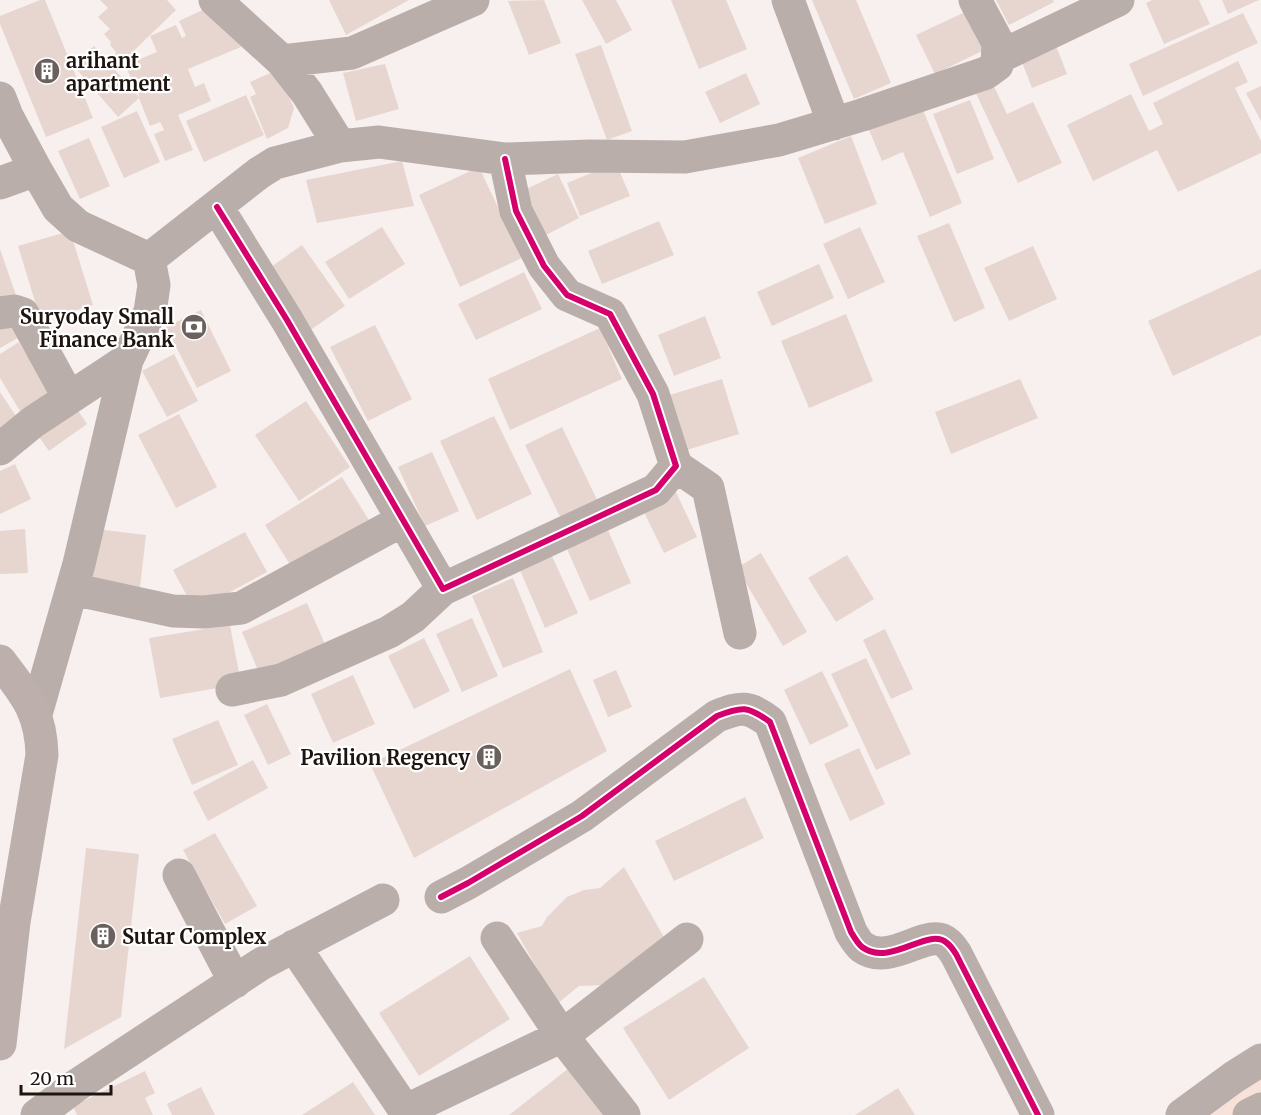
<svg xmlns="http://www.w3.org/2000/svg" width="1261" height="1115" font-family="Merriweather,serif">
<rect width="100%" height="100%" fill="#f7f0ee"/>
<path fill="#f7e1d9" d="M 1261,1065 L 1261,1115 L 1180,1115 Z"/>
<path fill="#e7d6d0" d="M 40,0 L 45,0 L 93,118 L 46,137 L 0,24 L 0,16 Z
M 100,0 L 167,0 L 176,10 L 120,64 L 113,57 L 116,52 L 110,45 L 111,42 L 104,34 L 110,29 L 98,17 L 108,8 Z
M 329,0 L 409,0 L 346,35 Z
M 544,0 L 561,43 L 529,55 L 508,1 Z
M 582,0 L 616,0 L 632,30 L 606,44 Z
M 671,0 L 726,0 L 747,49 L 699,69 Z
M 812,0 L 856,0 L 891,83 L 854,99 Z
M 996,0 L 1053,0 L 1054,2 L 1009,25 Z
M 1152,0 L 1199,0 L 1210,24 L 1164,44 L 1146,3 Z
M 1222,0 L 1259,0 L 1228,14 Z
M 207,8 L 232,25 L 241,47 L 188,69 L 195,87 L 204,83 L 211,101 L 178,115 L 193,150 L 165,161 L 154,134 L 164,130 L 160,122 L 150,126 L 139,98 L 118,117 L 73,65 L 94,46 L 140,98 L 125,65 L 157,52 L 150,36 L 176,25 L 182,38 L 186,36 L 179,21 Z
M 965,12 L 984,50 L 935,74 L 916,35 Z
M 1243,13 L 1258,43 L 1143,96 L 1129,64 Z
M 1055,43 L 1067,74 L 1032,88 L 1020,57 Z
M 601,45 L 632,131 L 607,140 L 575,54 Z
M 1238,61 L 1248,82 L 1235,88 L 1261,141 L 1261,153 L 1178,192 L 1157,150 L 1093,181 L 1067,125 L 1131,94 L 1149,131 L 1163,124 L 1153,103 Z
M 385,64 L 399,109 L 356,121 L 343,73 Z
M 277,70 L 294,108 L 288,128 L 267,139 L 250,97 L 256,94 L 250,82 Z
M 746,73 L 760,104 L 720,123 L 705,92 Z
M 991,80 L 1007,114 L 1033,102 L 1062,163 L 1018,183 L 974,89 Z
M 1261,86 L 1261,121 L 1246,93 Z
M 246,95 L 264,135 L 204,162 L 186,121 Z
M 970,100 L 994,159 L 957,174 L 933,114 Z
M 920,103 L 962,203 L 930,217 L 903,152 L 882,161 L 867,125 Z
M 137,111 L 160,162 L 124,178 L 101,127 Z
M 851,136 L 877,204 L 825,224 L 798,158 Z
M 89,138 L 110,186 L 80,199 L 58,151 Z
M 402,161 L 414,206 L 317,223 L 306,180 Z
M 616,163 L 630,196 L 580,216 L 567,183 Z
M 479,167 L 522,258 L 460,287 L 419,195 Z
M 558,174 L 579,218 L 540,238 L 518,193 Z
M 659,221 L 674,255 L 602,284 L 588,251 Z
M 949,223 L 985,308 L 954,322 L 917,236 Z
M 382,227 L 405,264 L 349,299 L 325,262 Z
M 860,227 L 885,282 L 848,299 L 823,244 Z
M 70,231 L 93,305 L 41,321 L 18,246 Z
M 302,245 L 345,306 L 306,333 L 264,272 Z
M 1033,246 L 1057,299 L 1009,321 L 984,268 Z
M 0,249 L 18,301 L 0,307 Z
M 819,264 L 834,298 L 772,326 L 757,292 Z
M 1261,269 L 1261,335 L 1173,376 L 1148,321 Z
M 524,272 L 542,309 L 476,340 L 458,304 Z
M 201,310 L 231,371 L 197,388 L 166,327 Z
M 846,314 L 873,381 L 809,408 L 781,341 Z
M 705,316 L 721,358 L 674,376 L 658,335 Z
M 375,325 L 412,399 L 368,421 L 330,347 Z
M 0,326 L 30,331 L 0,348 Z
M 600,328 L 622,379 L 510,430 L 488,379 Z
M 19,342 L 53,397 L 23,416 L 0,378 L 0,354 Z
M 174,354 L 198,401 L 167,417 L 142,371 Z
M 722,379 L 739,434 L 680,452 L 663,397 Z
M 1020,379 L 1038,418 L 951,454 L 935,412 Z
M 0,392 L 22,425 L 0,439 Z
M 306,401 L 350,467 L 299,501 L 255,435 Z
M 73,403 L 87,424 L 49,451 L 34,430 Z
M 179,414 L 217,487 L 176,508 L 138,435 Z
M 494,416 L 532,494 L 477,520 L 440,441 Z
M 562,427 L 601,508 L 565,527 L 525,445 Z
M 432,452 L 459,511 L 425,526 L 398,467 Z
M 15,464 L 31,499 L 0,514 L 0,471 Z
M 342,477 L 372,525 L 296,574 L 265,525 Z
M 675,490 L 697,537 L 664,553 L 641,506 Z
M 604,521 L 631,583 L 590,601 L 563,540 Z
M 25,529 L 28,573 L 0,574 L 0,531 Z
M 96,529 L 146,535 L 139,596 L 89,589 Z
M 245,532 L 267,572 L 195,611 L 173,570 Z
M 761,553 L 807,632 L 783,646 L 737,568 Z
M 551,554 L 578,613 L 545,628 L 519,568 Z
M 847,555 L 874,599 L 836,622 L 808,578 Z
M 513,578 L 543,652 L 503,668 L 472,596 Z
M 307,603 L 328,651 L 262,680 L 242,632 Z
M 472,618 L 498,676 L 462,692 L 436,634 Z
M 230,625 L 241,684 L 160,698 L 149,638 Z
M 885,629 L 913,689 L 891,699 L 863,640 Z
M 424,638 L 450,691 L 414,709 L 388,656 Z
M 866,658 L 911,754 L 876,770 L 831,674 Z
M 570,669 L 607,751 L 414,858 L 370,764 Z
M 616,670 L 632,707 L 608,717 L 593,680 Z
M 822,671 L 849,726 L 810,745 L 784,690 Z
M 353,675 L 375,724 L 333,743 L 311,694 Z
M 267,704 L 291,754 L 268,765 L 244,715 Z
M 218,720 L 238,765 L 192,785 L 172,739 Z
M 859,748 L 885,804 L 850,821 L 824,764 Z
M 253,760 L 268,788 L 208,821 L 193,792 Z
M 745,797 L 764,838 L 674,881 L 655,841 Z
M 215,833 L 257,906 L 225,924 L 183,850 Z
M 86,848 L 139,854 L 121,1017 L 64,1049 Z
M 624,867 L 669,946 L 606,985 L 579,986 L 557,1004 L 517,933 L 542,926 L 547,917 L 567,897 L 584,890 L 600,888 Z
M 470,956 L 510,1019 L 419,1076 L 379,1013 Z
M 704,977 L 749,1048 L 669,1100 L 623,1028 Z
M 573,1065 L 611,1115 L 509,1115 Z
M 145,1071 L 155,1093 L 145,1098 L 153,1115 L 77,1115 L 73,1106 Z
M 353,1082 L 375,1115 L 302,1115 Z
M 201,1087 L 215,1115 L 172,1115 L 167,1104 Z
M 898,1088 L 915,1115 L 855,1115 Z"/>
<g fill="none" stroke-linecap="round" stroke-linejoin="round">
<path stroke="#b9aeaa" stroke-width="33" d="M 215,0 L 282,61 L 307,93 L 340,146
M 788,0 L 834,124
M 999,57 L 1118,0
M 282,61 L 352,53 L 473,0
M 0,98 L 7,116 L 36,170
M 0,183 L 36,170 L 58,208 L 78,226 L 149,259
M 217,207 L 287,320 L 443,589 L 656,490 L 676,466 L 653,394 L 610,314 L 567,295 L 544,266 L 516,211 L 505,159
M 149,259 L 259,173 L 275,163 L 340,146 L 379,142 L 505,159 L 590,156 L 685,157 L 779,140 L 862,115 L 986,73 L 997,65 L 998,43 L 975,0
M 0,313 L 14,311 L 23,314 L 69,398
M 0,449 L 33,422 L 127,360
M 676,466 L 708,488 L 740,633
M 72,589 L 173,611 L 204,612 L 241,608 L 403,520
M 232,690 L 281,680 L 389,632 L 413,617 L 443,589
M 36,714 L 79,564 L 127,360 L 150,312 L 154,285 L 149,259
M 179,875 L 235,982
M 441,897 L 468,883 L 582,816 L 717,716 C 742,706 748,706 770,722 L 851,932 C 854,937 858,944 862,947 C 890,968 928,926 947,943 C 951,946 954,951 956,954 L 1038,1115
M 497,938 L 562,1036 L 624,1115
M 294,946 L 408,1115
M 405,1111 L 562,1036 L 687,939
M 37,1115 L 77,1085 L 261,964 L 383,900
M 1182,1115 L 1234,1077 L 1261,1060
M 1249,1115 L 1261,1109"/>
<path stroke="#bcafac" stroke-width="33" d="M 0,661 C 25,694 41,711 42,755 L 14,922 L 0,1044"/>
<defs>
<path id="cycleway" d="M 217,207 L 287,320 L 443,589 L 656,490 L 676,466 L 653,394 L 610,314 L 567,295 L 544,266 L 516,211 L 505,159
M 441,897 L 468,883 L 582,816 L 717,716 C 742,706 748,706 770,722 L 851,932 C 854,937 858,944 862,947 C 890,968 928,926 947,943 C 951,946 954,951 956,954 L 1038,1115"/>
</defs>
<use href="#cycleway" stroke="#fff" stroke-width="10"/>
<use href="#cycleway" stroke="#d6006c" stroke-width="6"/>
</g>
<defs>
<symbol id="building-disc" viewBox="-11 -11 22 22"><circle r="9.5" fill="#6a615e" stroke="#fff"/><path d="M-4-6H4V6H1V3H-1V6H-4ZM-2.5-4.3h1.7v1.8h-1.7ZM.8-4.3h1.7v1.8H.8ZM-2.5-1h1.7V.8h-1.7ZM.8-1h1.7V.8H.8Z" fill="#fff"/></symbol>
<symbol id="bank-disc" viewBox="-11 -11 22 22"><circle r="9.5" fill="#6a615e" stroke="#fff"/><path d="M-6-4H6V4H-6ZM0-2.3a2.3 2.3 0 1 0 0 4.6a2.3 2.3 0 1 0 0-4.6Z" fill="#fff"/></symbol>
</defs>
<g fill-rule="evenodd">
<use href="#building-disc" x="32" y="56" width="30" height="30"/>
<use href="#bank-disc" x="179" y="312" width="30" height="30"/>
<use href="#building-disc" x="474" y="742" width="30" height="30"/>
<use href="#building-disc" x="88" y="921" width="30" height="30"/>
</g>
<g text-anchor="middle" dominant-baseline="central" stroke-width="4.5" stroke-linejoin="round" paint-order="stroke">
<g font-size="20" font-weight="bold" fill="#1e1410" stroke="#fff" text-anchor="start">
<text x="66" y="60">arihant<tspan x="66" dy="23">apartment</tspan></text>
<text x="174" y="316" text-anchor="end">Suryoday Small<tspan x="174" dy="23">Finance Bank</tspan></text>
<text x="470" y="757" text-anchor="end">Pavilion Regency</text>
<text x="122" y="936">Sutar Complex</text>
</g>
</g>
<path d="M21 1085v9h90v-9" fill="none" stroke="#1e1410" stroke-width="3"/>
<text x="30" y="1085" font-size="18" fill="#1e1410" stroke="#ffffff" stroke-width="4.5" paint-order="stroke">20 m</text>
</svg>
